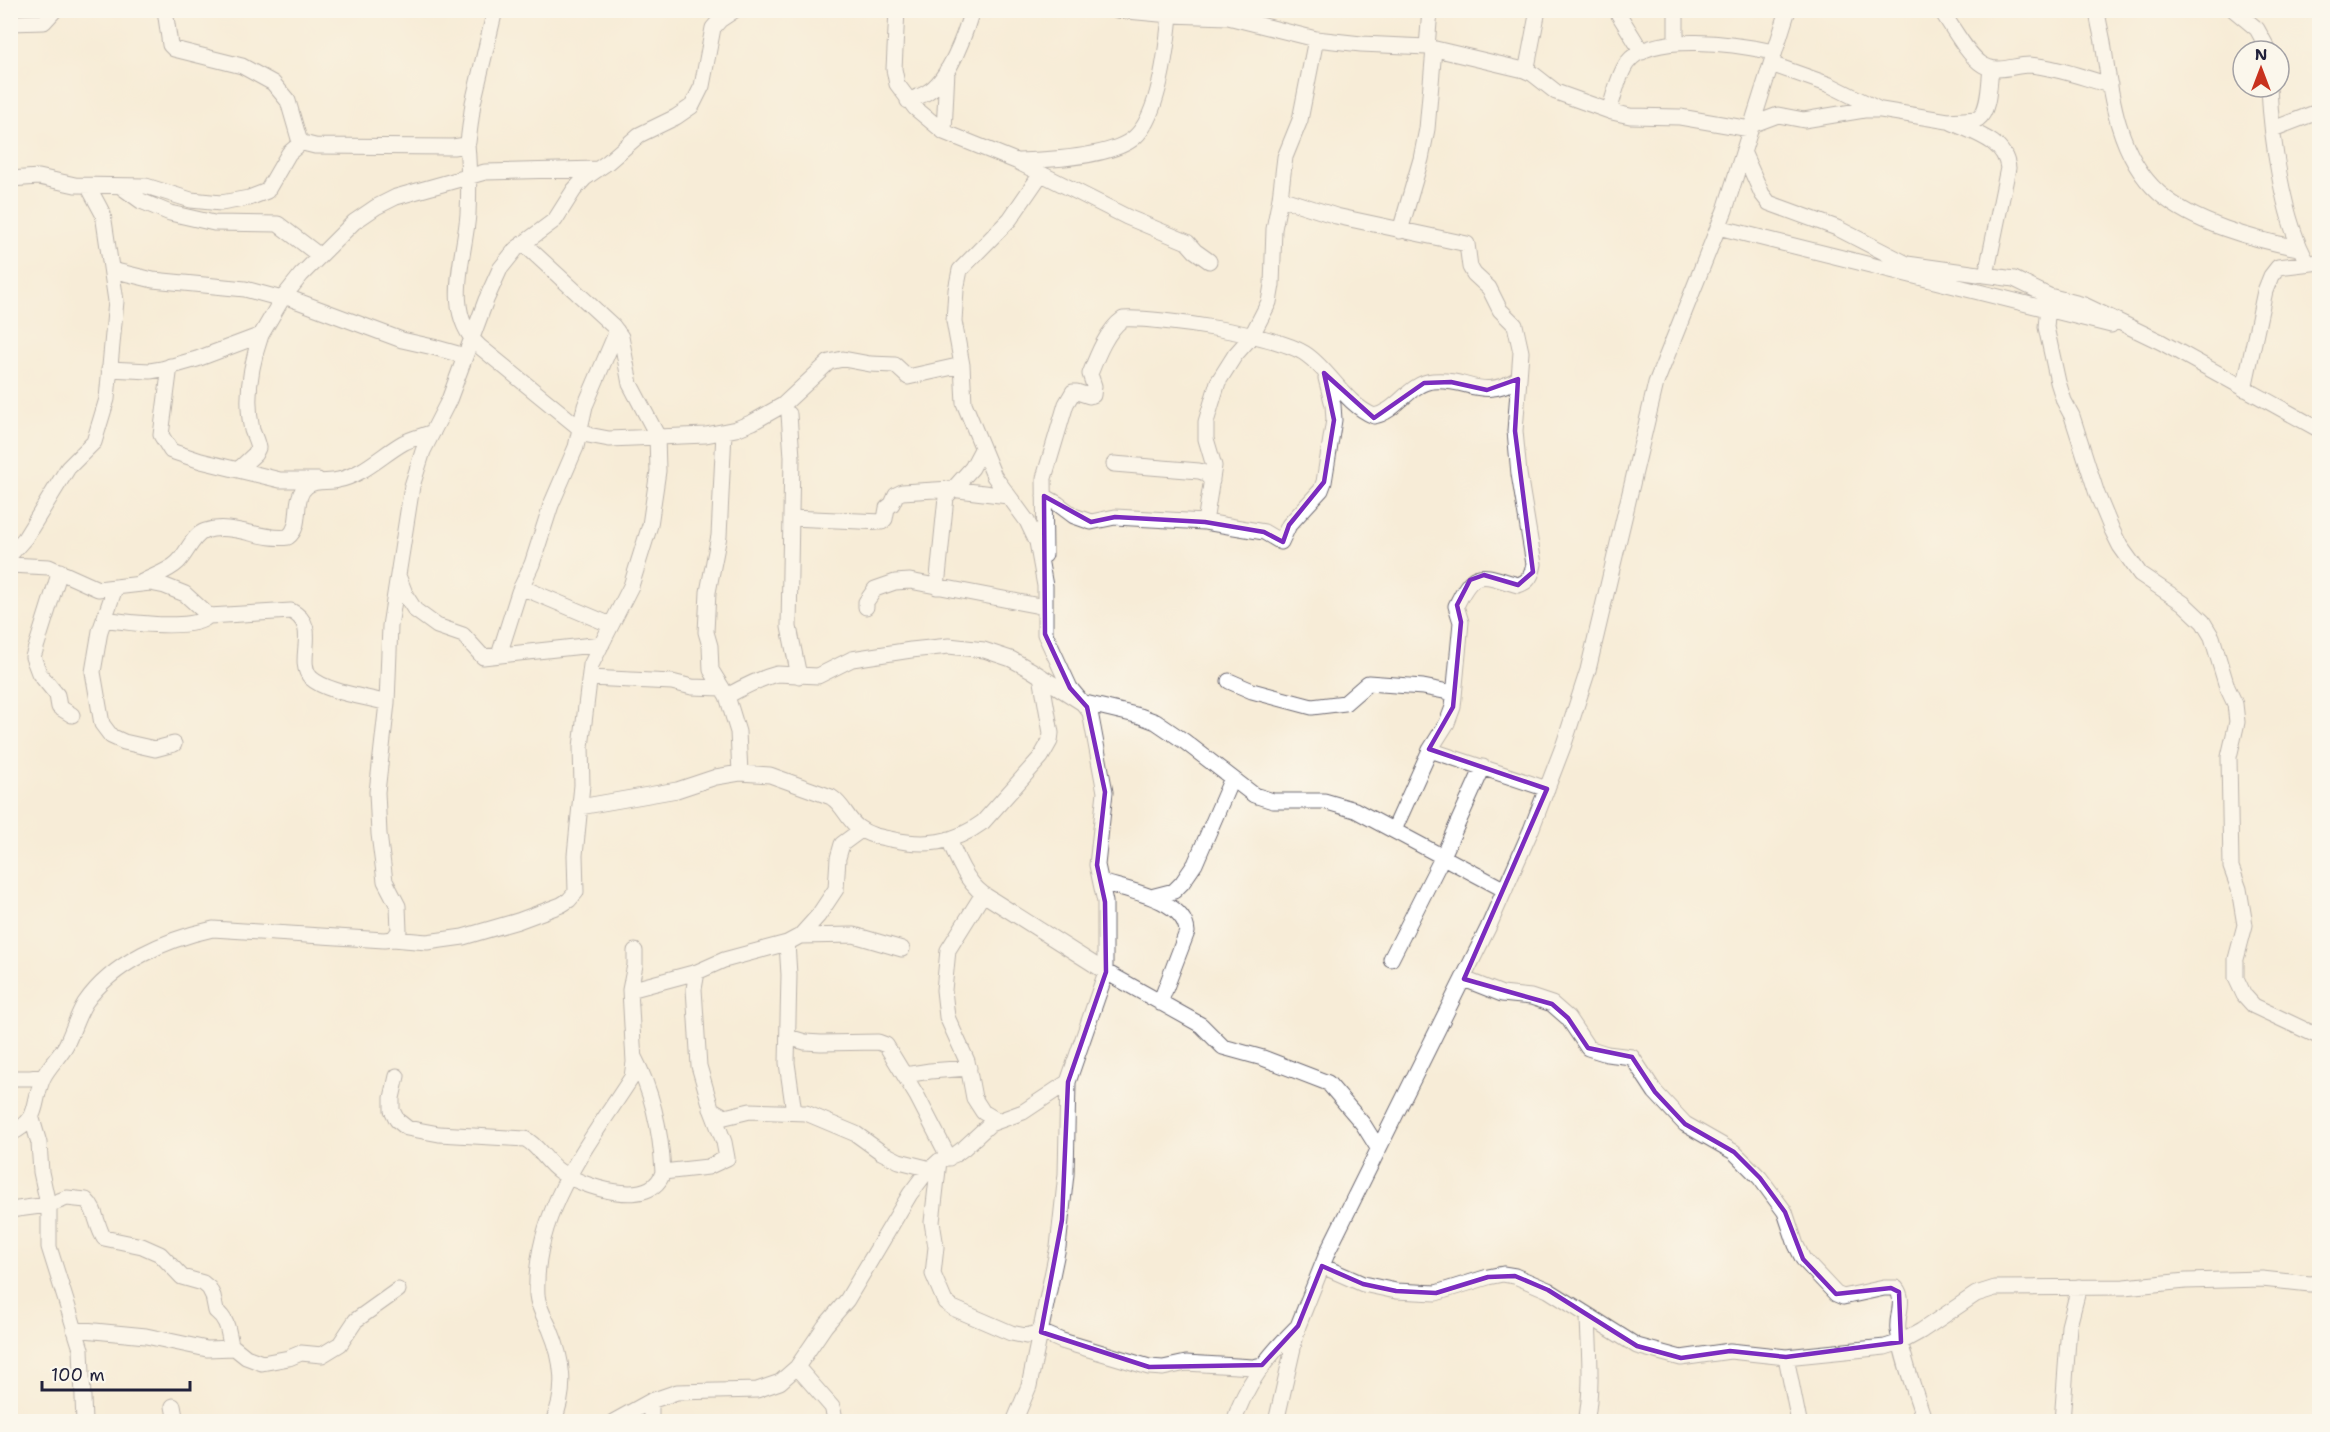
<svg xmlns="http://www.w3.org/2000/svg" width="2330" height="1432" font-family="'Shantell Sans',sans-serif">
<rect width="100%" height="100%" fill="#fbf7ec"/>
<filter id="ink" filterUnits="userSpaceOnUse"><feTurbulence type="fractalNoise" baseFrequency=".0167" numOctaves="2"/><feDisplacementMap in="SourceGraphic" scale="12" xChannelSelector="R" yChannelSelector="G"/><feConvolveMatrix kernelMatrix="1 2 1 2 8 2 1 2 1" color-interpolation-filters="sRGB"/></filter>
<filter id="wash" filterUnits="userSpaceOnUse"><feTurbulence type="fractalNoise" baseFrequency=".008" numOctaves="4" result="noise"/><feDisplacementMap in="SourceGraphic" scale="24" xChannelSelector="R" yChannelSelector="G"/><feGaussianBlur stdDeviation="1.35" result="paint"/><feColorMatrix in="noise" values="0 0 0 0 0 0 0 0 0 0 0 0 0 0 0 0 0 1.4 0 .05"/><feComposite in="paint" operator="in"/></filter>
<g filter="url(#wash)">
<rect width="100%" height="100%" fill="#f7ecd7"/>
</g>
<g filter="url(#ink)">
<g fill="none" stroke-linecap="round" stroke-linejoin="round">
<defs>
<path id="minor" d="M 165,10 L 170,45 L 174,49 L 242,66 L 273,83 L 288,101 L 299,139 L 303,143 L 315,146 L 453,147 L 466,145 L 468,142 L 473,103 L 495,10
M 897,10 L 894,69 L 897,84 L 915,108 L 944,132 L 1016,161 L 1127,217 L 1187,242 L 1195,251 L 1209,261
M 1117,10 L 1170,15 L 1228,17 L 1316,39 L 1361,44 L 1427,47 L 1524,70 L 1533,74 L 1556,92 L 1612,112 L 1630,116 L 1680,117 L 1750,129
M 1616,10 L 1642,52
M 1941,10 C 1951,25 1968,56 1983,65 C 1998,74 2014,65 2029,65 C 2056,67 2084,78 2110,85
M 2097,10 C 2098,21 2101,31 2103,42 C 2110,93 2118,157 2159,193 C 2193,223 2255,240 2299,248
M 2234,10 L 2257,29 L 2269,51
M 10,23 L 44,22 L 55,10
M 1676,42 L 1676,10
M 1427,47 L 1430,10
M 1771,64 L 1830,85 L 1878,109
M 1524,70 L 1527,67 L 1538,10
M 2269,87 C 2271,135 2283,223 2308,263
M 908,101 C 914,98 921,96 926,93 C 949,81 965,34 972,10
M 1609,111 C 1614,96 1618,76 1627,63 C 1651,30 1740,45 1774,52
M 1951,122 C 1974,133 2005,140 2008,168 L 1986,275
M 1754,124 L 1778,115 L 1804,120 L 1864,110 L 1881,110 L 1948,121 L 1978,119 C 1990,110 1989,82 1991,68
M 2273,129 L 2320,111
M 944,132 L 947,70
M 467,144 C 469,166 469,191 468,214 C 465,257 442,311 479,346 L 588,435 L 609,439 L 706,435 L 736,429 L 753,422 L 783,405 L 829,362 L 843,359 L 870,364 L 895,365 L 908,377 L 962,365
M 1744,154 L 1762,194 L 1769,203 L 1837,228 L 1907,264 L 2014,279 L 2049,296 L 2084,305 L 2161,342 L 2320,430
M 1019,161 C 1049,160 1113,157 1135,137 C 1159,115 1167,47 1170,15
M 10,179 L 39,177 L 75,185 L 146,186 L 191,200 L 221,203 L 249,198 L 267,191 L 289,153 L 302,142
M 120,186 L 141,201 L 170,213 L 214,223 L 278,224 L 320,256
M 1280,198 L 1336,216 L 1467,244 L 1470,267 L 1474,274 L 1489,288 L 1500,310 L 1515,325 L 1521,352 L 1515,431 L 1519,474 L 1534,564 C 1532,575 1529,582 1518,585 C 1481,575 1475,566 1456,606 L 1461,622 L 1453,707 L 1447,723 L 1430,750 L 1394,830
M 1718,227 L 2111,325
M 1400,231 L 1421,159 L 1427,129 L 1434,49
M 112,270 L 153,280 L 245,289 L 282,299
M 284,296 L 402,340 L 433,347 L 465,356
M 2049,296 L 2046,327 L 2058,382 L 2064,401 L 2072,416 L 2097,494 L 2112,530 L 2120,546 L 2140,574 L 2183,603 L 2203,622 L 2212,637 L 2227,687 L 2235,704 L 2237,722 L 2229,757 L 2231,867 L 2239,889 L 2245,925 L 2236,959 L 2236,978 L 2244,995 L 2254,1006 L 2320,1037
M 170,366 L 161,435 L 171,451 L 201,461 L 280,480 L 318,480
M 109,369 L 150,371 L 162,369 L 197,359 L 261,335 L 282,299 L 301,275 L 354,222 L 376,207 L 396,197 L 485,172 L 597,169
M 2244,389 L 2265,291 L 2271,276 L 2278,267 L 2320,262
M 789,414 L 792,457 L 789,627 L 799,676
M 724,432 L 719,536 L 708,592 L 706,632 L 710,646 L 711,670 L 727,696 L 738,732 L 740,773
M 1114,464 L 1199,471 L 1205,473 L 1212,481
M 238,470 L 255,454 L 258,448 C 257,441 254,436 252,430 C 245,399 251,364 261,335
M 1044,496 L 1058,504 L 1074,516 L 1091,522 L 1115,517 L 1205,522 L 1264,532 L 1281,542 L 1289,525 L 1321,490 L 1324,482 L 1334,420 L 1333,405 L 1326,378
M 791,518 L 882,522 L 885,519 L 887,508 L 892,504 L 896,495 L 902,492 L 951,489 L 1008,496
M 1205,522 L 1214,466 L 1206,439 L 1206,422 L 1218,382 L 1235,355 L 1251,337 L 1269,302 L 1272,285 L 1274,229 L 1280,198 L 1285,157 L 1300,120 L 1316,39
M 10,555 L 25,538 L 68,468 L 94,442 L 107,399 L 116,301 L 103,214 L 88,186
M 1045,555 L 1044,478 L 1066,404 L 1073,392 L 1077,392 L 1089,396 L 1093,395 L 1094,386 L 1090,374 C 1097,356 1107,330 1123,319 C 1158,317 1280,335 1307,355 C 1331,372 1345,404 1374,416 C 1397,412 1409,383 1433,381 C 1470,378 1479,401 1518,379
M 10,565 L 49,567 L 98,589 L 150,583 L 165,586 L 185,594 L 209,616 L 291,611 C 322,626 294,660 311,678 C 326,692 367,697 387,703
M 60,571 L 33,657 L 39,673 L 57,695 L 59,707 L 72,715
M 399,578 L 406,596 L 415,610 L 437,626 L 463,635 L 483,657 L 602,644
M 142,582 C 153,576 169,571 178,562 C 187,553 193,535 205,531 C 232,522 261,541 288,537 C 304,525 291,498 307,486 C 315,479 328,483 338,480 C 363,475 382,455 403,443 C 412,438 423,436 433,432
M 521,587 L 611,625
M 937,587 L 946,497 L 972,468 L 981,451
M 115,588 L 100,631 L 93,672 L 102,724 L 111,736 L 124,742 L 155,749 L 174,744
M 866,607 L 866,602 L 875,589 L 895,582 L 910,581 L 1045,607
M 104,619 C 124,622 196,632 208,616
M 499,655 L 519,592 L 532,564 L 551,505 L 576,447 L 585,406 L 617,331
M 590,678 L 672,682 L 692,687 L 722,688
M 1229,681 L 1252,691 L 1312,707 L 1345,703 L 1368,683 L 1423,687 L 1454,693
M 727,696 C 743,687 758,679 777,674 L 818,676 L 852,659 L 911,650 L 949,646 L 984,650 L 1011,659 L 1031,670 L 1081,702 L 1140,716 L 1156,722 L 1184,741 L 1254,795 L 1273,801 L 1324,801 L 1355,810 L 1505,890
M 1430,750 L 1547,789
M 580,807 L 677,790 L 716,777 L 740,773 L 770,775 L 831,797 C 844,805 847,820 859,828 C 868,835 879,837 890,839 C 925,847 953,844 983,822 L 1041,757 L 1050,741 L 1051,733 L 1041,676
M 949,839 C 957,859 966,881 983,894 L 1106,972 L 1201,1025 L 1223,1047 L 1263,1058 L 1328,1083 L 1363,1124 L 1378,1148
M 1101,882 C 1126,890 1185,899 1187,932 L 1160,1003
M 983,894 L 948,950 L 944,990 L 947,1017 L 967,1061 L 974,1098 L 983,1112 L 998,1121
M 1151,897 L 1174,891 L 1182,883 L 1195,864 L 1232,778
M 800,936 L 854,935 L 902,949
M 393,939 L 427,942 L 463,937 L 518,921 L 561,905 L 569,900 L 576,892 L 575,855 L 582,785 L 581,747 L 591,665 L 631,586 L 650,525 L 658,471 L 657,435 L 630,384 L 621,337 L 613,326 L 523,243
M 787,943 L 789,975 L 787,1063 L 794,1112
M 1391,959 L 1443,856 L 1483,767
M 1464,979 L 1502,994 L 1531,997 L 1552,1004 L 1568,1018 L 1588,1048 L 1607,1054 L 1632,1057 L 1655,1092 L 1685,1124 L 1734,1152 L 1760,1178 L 1785,1212 L 1796,1245 L 1803,1259 L 1836,1294 L 1843,1297 L 1884,1288 L 1896,1288 C 1906,1300 1896,1316 1898,1330 C 1903,1361 1915,1391 1925,1422
M 630,990 L 697,972 L 724,960 L 787,943 L 800,936 L 818,916 L 836,889 L 838,858 L 842,844 L 861,830
M 788,1037 L 805,1042 L 821,1043 L 878,1042 L 886,1045 L 917,1096 L 949,1158
M 905,1075 L 930,1071 L 969,1068
M 397,1076 L 392,1098 L 392,1110 L 397,1120 L 407,1128 L 439,1134 L 525,1139 C 538,1145 546,1162 559,1171 C 581,1186 652,1211 663,1172 C 661,1133 653,1093 634,1057
M 10,1078 L 31,1078 L 44,1076
M 711,1109 L 725,1117 L 750,1111 L 806,1113 L 856,1134 L 881,1152 L 899,1161 L 931,1169
M 32,1119 L 39,1143 L 41,1172 L 49,1209 L 49,1247 L 81,1349 L 84,1422
M 10,1134 C 42,1118 31,1106 43,1078 C 48,1067 60,1056 66,1045 C 73,1031 77,1016 85,1003 C 113,962 167,939 213,929 L 384,940 L 393,939 L 399,931 L 398,906 L 385,881 L 379,834 L 377,792 L 387,703 L 390,626 L 412,486 L 423,451 L 449,400 L 486,300 L 500,269 L 516,249 L 555,220 L 574,190 L 585,178 L 608,162 L 639,135 L 676,117 L 692,106 L 702,86 L 713,28 L 720,20 L 735,10
M 939,1161 L 932,1222 L 936,1247 L 933,1274 L 945,1302 L 953,1308 L 1011,1333 L 1026,1336 L 1041,1332 L 1062,1341 L 1149,1367 L 1163,1368 L 1186,1363 L 1253,1367 L 1262,1365
M 663,1172 L 708,1167 L 727,1158 L 724,1142 L 712,1111 L 699,1066 L 694,989 L 697,972
M 10,1210 L 48,1205 L 67,1198 L 86,1200 C 97,1210 96,1226 104,1238 L 142,1246 L 160,1254 L 182,1277 L 203,1283 L 209,1288 L 213,1296 L 216,1311 C 228,1320 228,1331 231,1345 L 246,1357 L 262,1363 L 289,1358 L 301,1353 L 322,1355 L 340,1344 L 356,1320 L 398,1290
M 1322,1266 L 1363,1284 L 1396,1291 L 1436,1293 L 1488,1277 L 1503,1274 L 1515,1276 L 1548,1290 L 1637,1346 L 1681,1358 L 1730,1351 L 1786,1357 L 1885,1347 L 1901,1342 L 1921,1331 L 1976,1294 L 1995,1288 L 2124,1287 L 2186,1281 L 2262,1279 L 2310,1284 L 2320,1283
M 74,1329 L 146,1336 L 207,1349 L 234,1348
M 1786,1357 L 1799,1422
M 797,1367 L 832,1407 L 834,1414 L 833,1422
M 173,1406 L 176,1422
M 553,1422 C 567,1390 563,1360 550,1329 C 545,1318 538,1307 537,1295 C 533,1211 589,1144 632,1077 L 634,1062 L 630,990 L 635,965 L 635,951
M 613,1422 L 651,1401 L 677,1392 L 757,1390 L 780,1382 L 797,1367 L 825,1326 L 847,1300 L 910,1194 L 925,1174 L 939,1161 L 956,1154 L 964,1148 L 990,1124 L 1023,1112 L 1068,1082
M 651,1422 L 651,1401
M 1014,1422 L 1029,1386 L 1058,1247 L 1066,1174 L 1068,1082 L 1105,975 L 1105,902 L 1097,865 L 1105,792 L 1090,712 L 1070,688 L 1045,634 L 1045,586 L 1037,542 L 1027,521 L 994,476 L 964,403 L 962,365 L 954,321 L 956,290 L 960,270 L 1010,219 L 1041,174
M 1234,1422 C 1245,1384 1269,1355 1296,1328
M 1276,1422 L 1298,1326 L 1328,1251 L 1488,928 L 1531,830 L 1564,744 L 1588,670 L 1656,383 L 1725,210 L 1788,10
M 1586,1422 C 1593,1388 1589,1351 1588,1317
M 2062,1422 L 2069,1326 L 2079,1287"/>
</defs>
<use href="#minor" stroke="#6d6972" stroke-width="17"/>
<use href="#minor" stroke="#fff" stroke-width="15"/>
</g>
</g>
<path d="M0 0H2330V1432H0ZM 1324,373 L 1374,418 L 1424,383 L 1451,382 L 1487,390 L 1518,379 L 1515,431 L 1533,572 L 1518,585 L 1484,575 L 1470,580 L 1457,605 L 1461,622 L 1453,707 L 1429,749 L 1547,789 L 1464,979 L 1552,1004 L 1568,1018 L 1588,1048 L 1632,1057 L 1655,1092 L 1685,1124 L 1734,1152 L 1760,1178 L 1785,1212 L 1803,1259 L 1836,1294 L 1891,1288 L 1899,1292 L 1901,1342 L 1786,1357 L 1730,1351 L 1681,1358 L 1637,1346 L 1548,1290 L 1515,1276 L 1488,1277 L 1436,1293 L 1396,1291 L 1363,1284 L 1322,1266 L 1298,1326 L 1262,1365 L 1149,1367 L 1041,1332 L 1062,1220 L 1068,1082 L 1106,972 L 1105,902 L 1097,865 L 1105,792 L 1087,707 L 1070,688 L 1045,634 L 1044,496 L 1091,522 L 1115,517 L 1205,522 L 1264,532 L 1283,542 L 1289,525 L 1324,482 L 1334,420 Z" fill="#f7ecd7" fill-opacity=".55" fill-rule="evenodd"/>
<path fill="none" stroke="#7b2cbf" stroke-width="4.5" stroke-linejoin="round" d="M 1324,373 L 1374,418 L 1424,383 L 1451,382 L 1487,390 L 1518,379 L 1515,431 L 1533,572 L 1518,585 L 1484,575 L 1470,580 L 1457,605 L 1461,622 L 1453,707 L 1429,749 L 1547,789 L 1464,979 L 1552,1004 L 1568,1018 L 1588,1048 L 1632,1057 L 1655,1092 L 1685,1124 L 1734,1152 L 1760,1178 L 1785,1212 L 1803,1259 L 1836,1294 L 1891,1288 L 1899,1292 L 1901,1342 L 1786,1357 L 1730,1351 L 1681,1358 L 1637,1346 L 1548,1290 L 1515,1276 L 1488,1277 L 1436,1293 L 1396,1291 L 1363,1284 L 1322,1266 L 1298,1326 L 1262,1365 L 1149,1367 L 1041,1332 L 1062,1220 L 1068,1082 L 1106,972 L 1105,902 L 1097,865 L 1105,792 L 1087,707 L 1070,688 L 1045,634 L 1044,496 L 1091,522 L 1115,517 L 1205,522 L 1264,532 L 1283,542 L 1289,525 L 1324,482 L 1334,420 Z"/>
<rect width="2330" height="1432" fill="none" stroke="#fbf7ec" stroke-width="36"/>
<g transform="translate(2261 69)"><circle r="28" fill="#fbf7ec" stroke="#a4a2a5" stroke-width="1.5"/>
<path d="M0-4.5L10 22L0 15L-10 22Z" fill="#c8321e"/>
<text y="-9" font-size="16" font-weight="bold" text-anchor="middle" fill="#22223b">N</text>
</g>
<path d="M42 1381v9h148v-9" fill="none" stroke="#22223b" stroke-width="3"/>
<text x="51" y="1381" font-size="18" fill="#22223b" stroke="#fbf7ec" stroke-width="4.5" paint-order="stroke">100 m</text>
</svg>
